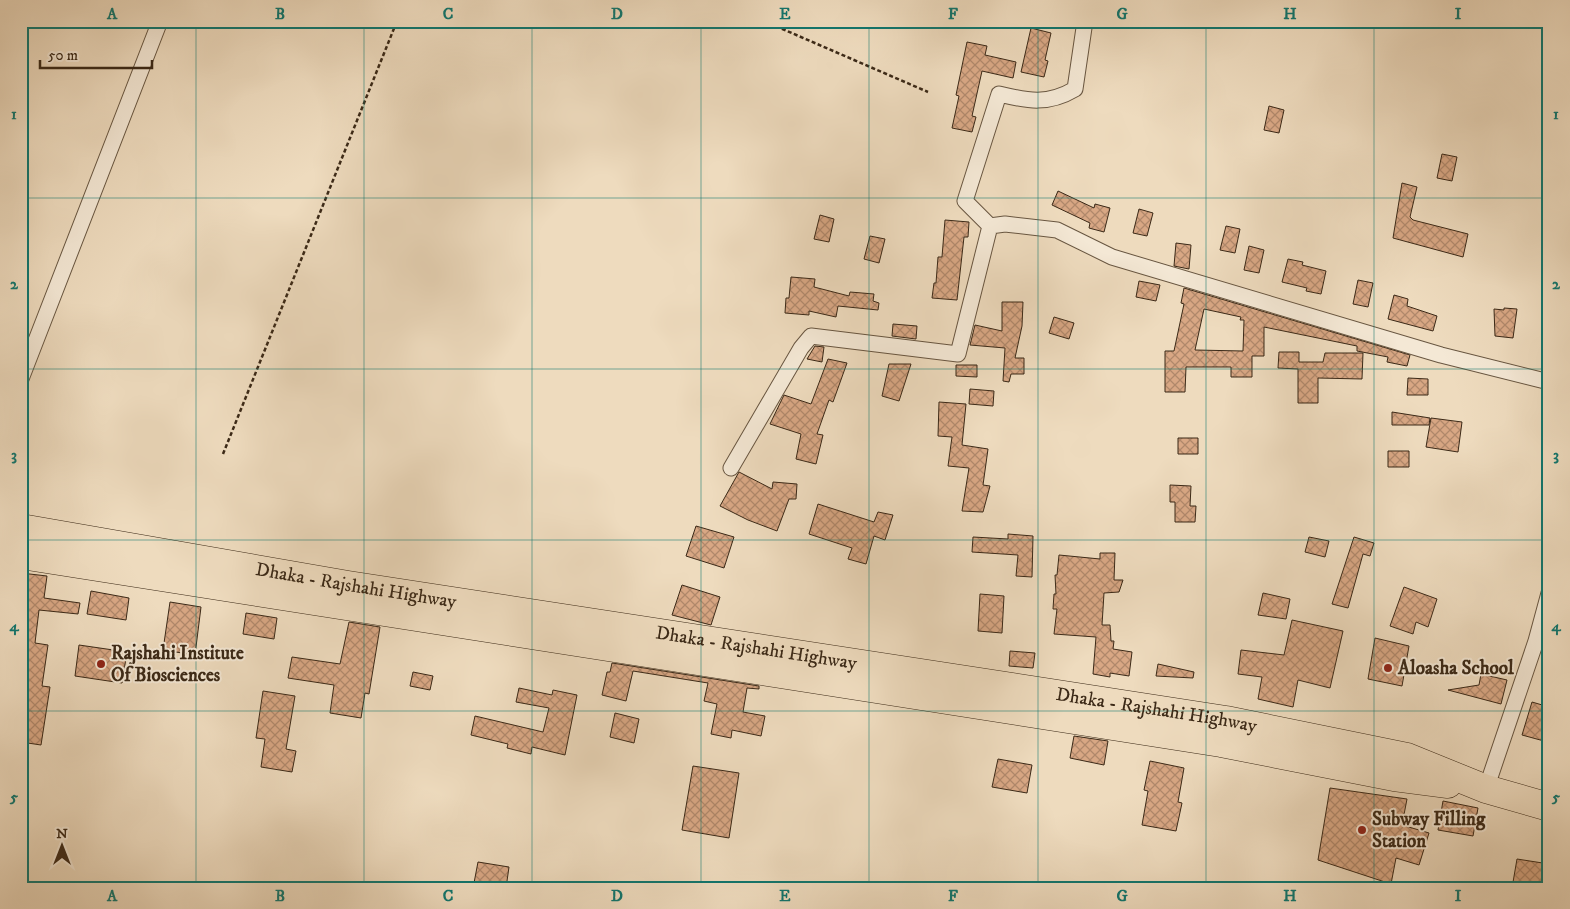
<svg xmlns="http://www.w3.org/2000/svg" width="1570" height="909" font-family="'IM FELL DW Pica',serif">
<defs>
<pattern id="building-cross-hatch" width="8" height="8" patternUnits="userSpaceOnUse" patternTransform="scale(1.25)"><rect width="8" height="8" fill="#d8a784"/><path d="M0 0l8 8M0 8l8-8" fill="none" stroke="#b0886b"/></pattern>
</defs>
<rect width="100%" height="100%" fill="#eedbbe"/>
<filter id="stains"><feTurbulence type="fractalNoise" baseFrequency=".004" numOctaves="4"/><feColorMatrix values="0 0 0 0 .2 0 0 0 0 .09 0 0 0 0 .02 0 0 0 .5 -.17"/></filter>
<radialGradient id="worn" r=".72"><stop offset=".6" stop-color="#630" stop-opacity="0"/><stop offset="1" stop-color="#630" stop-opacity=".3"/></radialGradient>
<path fill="url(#building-cross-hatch)" stroke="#3b2917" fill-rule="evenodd" d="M 1031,28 L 1051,33 L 1045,60 L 1048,61 L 1044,77 L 1021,72 Z
M 967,42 L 987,46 L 985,55 L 1016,62 L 1013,78 L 982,71 L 972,116 L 976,117 L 972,132 L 952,128 L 959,96 L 956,95 Z
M 1269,106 L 1284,110 L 1279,133 L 1264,130 Z
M 1442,154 L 1457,157 L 1452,181 L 1437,178 Z
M 1402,183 L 1417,187 L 1410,217 L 1413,220 L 1468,234 L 1463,257 L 1393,238 Z
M 1058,191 L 1094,208 L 1095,204 L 1110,208 L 1104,232 L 1089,228 L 1090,223 L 1052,205 Z
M 1139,209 L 1153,213 L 1147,236 L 1133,233 Z
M 820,215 L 834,219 L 829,242 L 814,239 Z
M 945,220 L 969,222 L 968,237 L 964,237 L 957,300 L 932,298 L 934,283 L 936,283 L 938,257 L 942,257 Z
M 1226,226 L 1240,229 L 1235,253 L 1220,250 Z
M 870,236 L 885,239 L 879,263 L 864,259 Z
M 1176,243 L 1191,245 L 1189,269 L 1174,266 Z
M 1249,246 L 1264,250 L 1259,273 L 1244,270 Z
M 1288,259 L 1303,262 L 1302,265 L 1326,271 L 1321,294 L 1306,291 L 1307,288 L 1282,282 Z
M 791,277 L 815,279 L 814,287 L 849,296 L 850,292 L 874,294 L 873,301 L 879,303 L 878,310 L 838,306 L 836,317 L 809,311 L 809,315 L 785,313 L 786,298 L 789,298 Z
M 1358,280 L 1373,283 L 1368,307 L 1353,304 Z
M 1139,281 L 1160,285 L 1156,301 L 1136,297 Z
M 1184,288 L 1410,355 L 1407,366 L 1387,362 L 1388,357 L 1357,351 L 1357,346 L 1264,327 L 1264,356 L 1252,356 L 1252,377 L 1231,377 L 1231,367 L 1186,367 L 1185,392 L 1165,392 L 1165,351 L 1174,351 L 1184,304 L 1181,303 ZM 1204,309 L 1241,317 L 1240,320 L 1244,320 L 1243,351 L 1195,350 Z
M 1394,295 L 1408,299 L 1407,306 L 1437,316 L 1433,331 L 1388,319 Z
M 1002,302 L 1023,302 L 1022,326 L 1015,358 L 1024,358 L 1024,374 L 1011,374 L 1009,382 L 1003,381 L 1005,348 L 970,345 L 975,325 L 1002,331 Z
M 1504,308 L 1517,309 L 1513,338 L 1495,336 L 1494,309 L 1504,310 Z
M 1054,317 L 1074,323 L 1069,339 L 1049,333 Z
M 893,324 L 917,326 L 916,339 L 892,336 Z
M 815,346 L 824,347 L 822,362 L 807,359 Z
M 1279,352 L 1299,352 L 1299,362 L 1323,362 L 1325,353 L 1363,353 L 1362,379 L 1318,378 L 1318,403 L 1298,403 L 1298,369 L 1278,368 Z
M 828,359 L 847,363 L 833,402 L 829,400 L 817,434 L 823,435 L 816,464 L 796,459 L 801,434 L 770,424 L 784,395 L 811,404 Z
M 889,364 L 911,364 L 899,401 L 882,396 Z
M 956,365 L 977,365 L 977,377 L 956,376 Z
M 1408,378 L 1428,379 L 1428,395 L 1407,395 Z
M 970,389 L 994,391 L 993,406 L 969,404 Z
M 939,402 L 966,404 L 962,445 L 988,449 L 983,485 L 990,486 L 983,512 L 962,511 L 969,468 L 948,466 L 952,437 L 938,436 Z
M 1392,412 L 1430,418 L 1429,425 L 1392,425 Z
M 1431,418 L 1462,422 L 1458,452 L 1426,447 Z
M 1178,438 L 1198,438 L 1198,454 L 1178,454 Z
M 1388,451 L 1409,451 L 1409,467 L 1388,467 Z
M 739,472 L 772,489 L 773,482 L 797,484 L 796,499 L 789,499 L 777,531 L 748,520 L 720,506 Z
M 1170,485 L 1191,486 L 1190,506 L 1196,506 L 1195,522 L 1175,522 L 1175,502 L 1170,502 Z
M 818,504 L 874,522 L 878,512 L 893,515 L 885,540 L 874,536 L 866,564 L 848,559 L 852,548 L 809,534 Z
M 696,526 L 734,537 L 724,568 L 686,556 Z
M 1008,534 L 1033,536 L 1032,577 L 1016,576 L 1018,555 L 972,552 L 973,537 L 1008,539 Z
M 1309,537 L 1329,541 L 1325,557 L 1305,552 Z
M 1354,537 L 1374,543 L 1370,556 L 1363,554 L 1348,608 L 1332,604 Z
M 1100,553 L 1115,553 L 1114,580 L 1123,580 L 1119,592 L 1104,593 L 1102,625 L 1110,625 L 1111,641 L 1114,641 L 1113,649 L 1132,652 L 1129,676 L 1110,673 L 1110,677 L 1093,674 L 1096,637 L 1054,634 L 1057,609 L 1053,609 L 1054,594 L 1056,594 L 1055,575 L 1057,575 L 1059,555 L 1100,559 Z
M 21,573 L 47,576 L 44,598 L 80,603 L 78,614 L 39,610 L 35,643 L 48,645 L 42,686 L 50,687 L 41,745 L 21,742 Z
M 682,585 L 720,597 L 711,625 L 672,615 Z
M 1404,587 L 1437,599 L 1428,627 L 1416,622 L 1413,634 L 1390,626 Z
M 91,591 L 129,598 L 126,620 L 87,614 Z
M 1263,593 L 1290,599 L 1286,619 L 1258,615 Z
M 980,594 L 1004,596 L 1002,633 L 978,631 Z
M 170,602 L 201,607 L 195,655 L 163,650 Z
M 246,613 L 277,618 L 274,639 L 243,634 Z
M 1292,620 L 1343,631 L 1330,688 L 1298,680 L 1293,707 L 1258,699 L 1262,677 L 1238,674 L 1241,650 L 1284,655 Z
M 349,622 L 380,627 L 369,694 L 365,693 L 361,718 L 330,713 L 334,685 L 288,678 L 292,657 L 340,664 Z
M 1375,638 L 1409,646 L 1402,686 L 1368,679 Z
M 79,645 L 127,652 L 122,683 L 75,676 Z
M 1010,651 L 1035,653 L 1033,668 L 1009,666 Z
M 612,663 L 759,686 L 759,689 L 747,688 L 743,712 L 765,716 L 761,736 L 732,730 L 731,738 L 711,734 L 717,704 L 704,701 L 708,683 L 633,671 L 626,701 L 602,695 L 607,672 L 610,672 Z
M 1158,664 L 1194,672 L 1193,678 L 1156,676 Z
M 413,672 L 433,676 L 430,690 L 410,686 Z
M 1481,674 L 1507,680 L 1501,704 L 1448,690 L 1479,685 Z
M 519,688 L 552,695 L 553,690 L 577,695 L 565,755 L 532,747 L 531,754 L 507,748 L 508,744 L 471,735 L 475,716 L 543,732 L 549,708 L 516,702 Z
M 263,691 L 295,696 L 286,749 L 296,751 L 292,772 L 261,767 L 265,739 L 256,738 Z
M 1532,702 L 1549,707 L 1549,724 L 1544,741 L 1522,735 Z
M 615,713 L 639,719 L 634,743 L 610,737 Z
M 1074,736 L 1108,741 L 1104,765 L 1070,758 Z
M 998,759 L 1032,765 L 1027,793 L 992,787 Z
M 1150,761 L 1184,768 L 1178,802 L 1182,803 L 1176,831 L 1142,825 L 1148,791 L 1144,790 Z
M 693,766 L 739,773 L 729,838 L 682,830 Z
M 1330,788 L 1407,799 L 1402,825 L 1429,833 L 1419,865 L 1396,858 L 1391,884 L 1318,860 Z
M 1443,801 L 1478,808 L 1473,836 L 1438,830 Z
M 1517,859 L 1549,864 L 1547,888 L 1512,888 Z
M 478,862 L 509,867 L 506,888 L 474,883 Z"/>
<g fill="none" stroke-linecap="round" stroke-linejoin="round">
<defs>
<path id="street" d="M 990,226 L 965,201 L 999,94 C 1028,101 1048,105 1075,89 L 1085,21
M 21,379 L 160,21
M 731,468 L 801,348 L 811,336 L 958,354 L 990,226 L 1005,224 L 1057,230 L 1112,257 L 1441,355 L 1549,382
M 1486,789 L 1536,641 L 1549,593"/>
<g id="highway">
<path id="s1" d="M 21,528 L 348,585 L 1226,720 L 1407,757 L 1486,789 L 1549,807"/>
<path d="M 21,555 L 1221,743 L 1394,777 L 1448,784"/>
</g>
</defs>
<use href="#street" stroke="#685641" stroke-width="17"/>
<use href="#highway" stroke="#3b2917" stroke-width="29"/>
<path stroke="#3b2917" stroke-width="2.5" stroke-dasharray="4 2.5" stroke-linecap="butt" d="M 764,21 L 928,92
M 223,454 L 397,21"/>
<use href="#street" stroke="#f4e8d5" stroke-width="15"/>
<use href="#highway" stroke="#eedbbe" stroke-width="28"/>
</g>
<path fill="none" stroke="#0f766e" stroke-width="1" stroke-opacity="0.55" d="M 196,21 L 196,888M 364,21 L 364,888M 532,21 L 532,888M 701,21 L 701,888M 869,21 L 869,888M 1038,21 L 1038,888M 1206,21 L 1206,888M 1374,21 L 1374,888M 21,198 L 1549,198M 21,369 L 1549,369M 21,540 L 1549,540M 21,711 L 1549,711"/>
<g fill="#8f2418" stroke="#f4e8d5" stroke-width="2">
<circle cx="101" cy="664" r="5"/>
<circle cx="1388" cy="668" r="5"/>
<circle cx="1362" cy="830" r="5"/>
</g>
<g text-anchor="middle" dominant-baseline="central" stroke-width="4" stroke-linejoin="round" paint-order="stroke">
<g font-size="19" fill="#3b2917" stroke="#f4e8d5">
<text stroke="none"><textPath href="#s1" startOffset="340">Dhaka - Rajshahi Highway</textPath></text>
<text stroke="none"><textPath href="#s1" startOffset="745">Dhaka - Rajshahi Highway</textPath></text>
<text stroke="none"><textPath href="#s1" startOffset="1150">Dhaka - Rajshahi Highway</textPath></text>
</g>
<g font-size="19" font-weight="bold" fill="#3b2917" stroke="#f4e8d5" text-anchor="start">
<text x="111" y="653">Rajshahi Institute<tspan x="111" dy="22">Of Biosciences</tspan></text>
<text x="1398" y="668">Aloasha School</text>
<text x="1372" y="819">Subway Filling<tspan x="1372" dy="22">Station</tspan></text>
</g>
</g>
<rect width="1570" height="909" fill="none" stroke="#eedbbe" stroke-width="55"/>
<g transform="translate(62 846)" stroke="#f4e8d5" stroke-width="4" paint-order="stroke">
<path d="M0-4L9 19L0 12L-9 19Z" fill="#3b2917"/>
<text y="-8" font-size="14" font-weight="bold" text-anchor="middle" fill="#3b2917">N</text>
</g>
<path d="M40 60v8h112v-8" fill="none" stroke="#3b2917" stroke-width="2.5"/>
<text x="48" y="60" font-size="15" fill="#3b2917" stroke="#f4e8d5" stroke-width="4" paint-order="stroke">50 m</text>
<rect x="28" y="28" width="1514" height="854" fill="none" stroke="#0f766e" stroke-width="2"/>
<g font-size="16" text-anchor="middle" font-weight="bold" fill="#0f766e">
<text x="112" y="19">A</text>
<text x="280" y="19">B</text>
<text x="448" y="19">C</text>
<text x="617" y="19">D</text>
<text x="785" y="19">E</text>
<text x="953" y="19">F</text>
<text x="1122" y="19">G</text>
<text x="1290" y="19">H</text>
<text x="1458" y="19">I</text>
<text x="14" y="119">1</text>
<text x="1556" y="119">1</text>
<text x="14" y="289">2</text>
<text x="1556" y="289">2</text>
<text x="14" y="460">3</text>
<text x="1556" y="460">3</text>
<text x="14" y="631">4</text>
<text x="1556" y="631">4</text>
<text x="14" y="802">5</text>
<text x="1556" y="802">5</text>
<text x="112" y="901">A</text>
<text x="280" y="901">B</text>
<text x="448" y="901">C</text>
<text x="617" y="901">D</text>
<text x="785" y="901">E</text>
<text x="953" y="901">F</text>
<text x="1122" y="901">G</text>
<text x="1290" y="901">H</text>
<text x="1458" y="901">I</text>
</g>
<rect width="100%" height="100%" filter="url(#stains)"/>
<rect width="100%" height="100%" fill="url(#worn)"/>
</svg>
